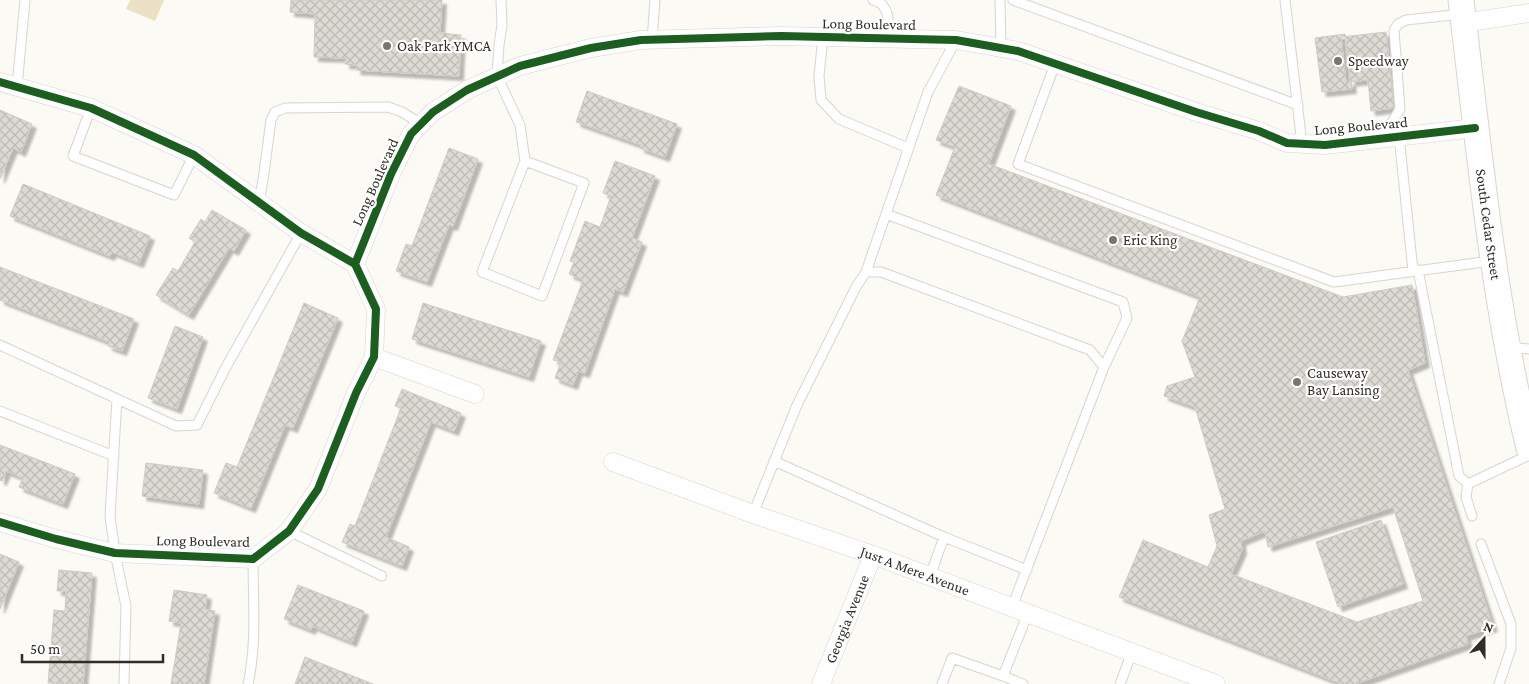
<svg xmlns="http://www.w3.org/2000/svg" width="1529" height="684" font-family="'Crimson Pro',serif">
<defs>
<pattern id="building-cross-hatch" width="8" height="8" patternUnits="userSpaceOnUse" patternTransform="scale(1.25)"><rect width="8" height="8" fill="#dcdad3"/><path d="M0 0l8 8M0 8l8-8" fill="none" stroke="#bdbbb5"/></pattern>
<filter id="shadow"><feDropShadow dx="4.5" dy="4.5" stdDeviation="1" flood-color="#0004"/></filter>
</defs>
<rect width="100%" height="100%" fill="#fbfaf5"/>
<path fill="#ece1c5" d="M 130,0 L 164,0 L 155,21 L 126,9 Z"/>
<path fill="url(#building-cross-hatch)" stroke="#cdcbc5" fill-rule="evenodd" filter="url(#shadow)" d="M 291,0 L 442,0 L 440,33 L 461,35 L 459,76 L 356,70 L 357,65 L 345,64 L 346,58 L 314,57 L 315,14 L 290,12 Z
M 1386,32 L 1394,108 L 1371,111 L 1368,80 L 1346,82 L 1341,37 Z
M 1345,34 L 1352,89 L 1322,92 L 1315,38 Z
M 959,86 L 1011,106 L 989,164 L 1343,297 L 1412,285 L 1425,363 L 1408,370 L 1493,627 L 1466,636 L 1468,644 L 1355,684 L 1342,684 L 1119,597 L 1143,540 L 1208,567 L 1217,546 L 1209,515 L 1225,509 L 1195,407 L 1164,396 L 1167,386 L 1195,377 L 1182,341 L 1200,297 L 936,195 L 955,147 L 936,140 ZM 1393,507 L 1423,601 L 1357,622 L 1231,574 L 1242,550 L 1241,541 L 1265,531 L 1268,547 Z
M 587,91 L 677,124 L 665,157 L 640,148 L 641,145 L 576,122 Z
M 0,110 L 32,124 L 21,152 L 13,148 L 0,179 Z
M 449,148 L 478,159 L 453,226 L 449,225 L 427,282 L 396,271 L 406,244 L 412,246 Z
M 615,161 L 655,176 L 632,238 L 642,242 L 623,292 L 615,289 L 585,373 L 578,371 L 573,385 L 555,378 L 561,362 L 553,360 L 583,280 L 569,274 L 574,262 L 570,261 L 585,221 L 600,227 L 611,196 L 603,193 Z
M 23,184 L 150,236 L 139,263 L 112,252 L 110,256 L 10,216 Z
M 212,210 L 246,230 L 234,251 L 229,248 L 189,315 L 156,295 L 173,268 L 178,271 L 195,242 L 189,238 L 201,219 L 205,222 Z
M 0,267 L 134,319 L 122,351 L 108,346 L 109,342 L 0,300 Z
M 304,303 L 338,318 L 293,428 L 285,425 L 251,508 L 214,493 L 226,463 L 237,467 Z
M 423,303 L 541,341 L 529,377 L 412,339 Z
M 175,326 L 203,337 L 177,409 L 148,398 Z
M 402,389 L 461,413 L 454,431 L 431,422 L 386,537 L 409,547 L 402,566 L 342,542 L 350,524 L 355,526 L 401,408 L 395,406 Z
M 0,445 L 75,474 L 63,504 L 19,487 L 23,478 L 6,471 L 2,481 L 0,480 Z
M 146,463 L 203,470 L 199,504 L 142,496 Z
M 1381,520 L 1403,584 L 1338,607 L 1316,542 Z
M 0,554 L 19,562 L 0,609 Z
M 59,570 L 92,573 L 83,684 L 48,683 L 54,610 L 65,611 L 66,591 L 57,591 Z
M 298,585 L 364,611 L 352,642 L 312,626 L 311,630 L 284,619 Z
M 174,590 L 207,595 L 205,609 L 215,611 L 204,684 L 171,684 L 181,623 L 169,621 Z
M 305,657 L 373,684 L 295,684 Z"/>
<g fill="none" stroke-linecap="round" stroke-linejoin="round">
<defs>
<path id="service" d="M 501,0 L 502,25 L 499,45 L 497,76 L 520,125 L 525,161 L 482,272 L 542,296 L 584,183 L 525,161
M 873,0 C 890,3 889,24 889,39
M 1000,0 L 1001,48
M 1013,0 L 1298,105
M 1285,0 L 1302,144
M 823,37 L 819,76 L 821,100 L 839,119 L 908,148
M 652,40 L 655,0
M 1055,64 L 1018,164 L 1334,282 L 1491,261
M 17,87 L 25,0
M 91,108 L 73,156 L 174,195 L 194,155
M 1399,136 L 1413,271
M 1393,137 L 1391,124 L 1400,109 L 1394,30 L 1398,24 L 1406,20 L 1462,14
M 259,203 L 264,173 L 271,120 L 275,112 L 285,108 L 388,107 L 402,112 L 421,124
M 886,214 L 1123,302 L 1127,318 L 1104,367
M 1418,270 L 1459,476 L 1468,484
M 866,272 L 928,92 L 956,40
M 0,345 L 176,426 L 197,425 L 225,369 L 301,233
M 1509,347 L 1529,349
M 117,399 L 110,516 L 115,553 L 126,606 L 124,684
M 0,411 L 114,456
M 774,461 L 944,537
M 753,514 L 797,405 L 856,287 L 866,272 L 881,272 L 1090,350 L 1104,367 L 1012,607
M 1472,516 L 1466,497 L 1468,484 L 1529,455
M 289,531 L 382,576
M 1481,544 L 1511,624 L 1511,648 L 1499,684
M 930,576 L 944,537 L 1027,570
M 1003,676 L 1023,684
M 248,684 C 257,643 253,600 253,559
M 942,684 L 952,658 L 1003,676 L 1028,613
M 1120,684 L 1132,652"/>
<g id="minor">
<path d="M 1464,23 L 1529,13"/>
<path d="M 0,82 L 91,108 L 194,155 L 301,233 L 355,264 L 376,309 L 374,357 L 356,393 L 318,489 L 289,531 L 253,559 L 115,553 L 56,539 L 0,522"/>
<path d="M 355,264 L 391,174 L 411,134 L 433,112 L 467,90 L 520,66 L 591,48 L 641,40 L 781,36 L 956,40 L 1018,51 L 1196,112 L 1259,131 L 1287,143 L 1325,145 L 1475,128"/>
<path d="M 374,357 L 475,394"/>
<path id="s1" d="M 613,462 L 753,514 L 873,555 L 1216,684"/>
<path id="s2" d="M 821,684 L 873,555"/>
</g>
<g id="secondary">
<path id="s3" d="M 1461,0 C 1479,150 1493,301 1529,448"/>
</g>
</defs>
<use href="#service" stroke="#d7d5cf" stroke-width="11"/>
<use href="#minor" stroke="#d7d5cf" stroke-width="19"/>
<use href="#secondary" stroke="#d7d5cf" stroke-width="27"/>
<use href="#service" stroke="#fefefe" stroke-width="9"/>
<use href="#minor" stroke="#fefefe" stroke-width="18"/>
<use href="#secondary" stroke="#fefefe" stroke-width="25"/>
<defs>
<path id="cycleway" d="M 0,82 L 91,108 L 194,155 L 301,233 L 355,264 L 376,309 L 374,357 L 356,393 L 318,489 L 289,531 L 253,559 L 115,553 L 56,539 L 0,522
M 355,264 L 391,174 L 411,134 L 433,112 L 467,90 L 520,66 L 591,48 L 641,40 L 781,36 L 956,40 L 1018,51 L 1196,112 L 1259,131 L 1287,143 L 1325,145 L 1475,128"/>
</defs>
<use href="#cycleway" stroke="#fff" stroke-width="11"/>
<use href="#cycleway" stroke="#1b5e20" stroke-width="8"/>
</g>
<g fill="#77756e" stroke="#fff" stroke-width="2">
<circle cx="387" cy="46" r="5"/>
<circle cx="1338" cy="61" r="5"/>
<circle cx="1113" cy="240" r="5"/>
<circle cx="1297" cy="382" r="5"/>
</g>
<g text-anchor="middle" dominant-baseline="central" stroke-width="4.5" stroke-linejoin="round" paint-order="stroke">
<g font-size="15" fill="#302d25" stroke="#fff">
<text transform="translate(869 24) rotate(1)">Long Boulevard</text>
<text transform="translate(1361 126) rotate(-5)">Long Boulevard</text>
<text transform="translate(375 182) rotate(-66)">Long Boulevard</text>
<text stroke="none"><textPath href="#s3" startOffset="226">South Cedar Street</textPath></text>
<text transform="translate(203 541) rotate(1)">Long Boulevard</text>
<text stroke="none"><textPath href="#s1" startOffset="321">Just A Mere Avenue</textPath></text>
<text stroke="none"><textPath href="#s2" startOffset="70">Georgia Avenue</textPath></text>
</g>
<g font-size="15" fill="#302d25" stroke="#fff" text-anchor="start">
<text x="397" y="46">Oak Park YMCA</text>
<text x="1348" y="61">Speedway</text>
<text x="1123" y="240">Eric King</text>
<text x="1307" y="373">Causeway<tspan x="1307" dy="17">Bay Lansing</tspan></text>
</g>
</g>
<g transform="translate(1484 639) rotate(21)" stroke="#ffffff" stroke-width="4" paint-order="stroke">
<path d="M0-4L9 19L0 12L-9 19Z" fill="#302d25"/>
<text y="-8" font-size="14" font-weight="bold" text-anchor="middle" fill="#302d25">N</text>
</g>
<path d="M22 654v8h141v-8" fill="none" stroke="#302d25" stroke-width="2.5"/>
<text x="30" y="654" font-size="15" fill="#302d25" stroke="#ffffff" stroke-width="4" paint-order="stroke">50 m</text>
</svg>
